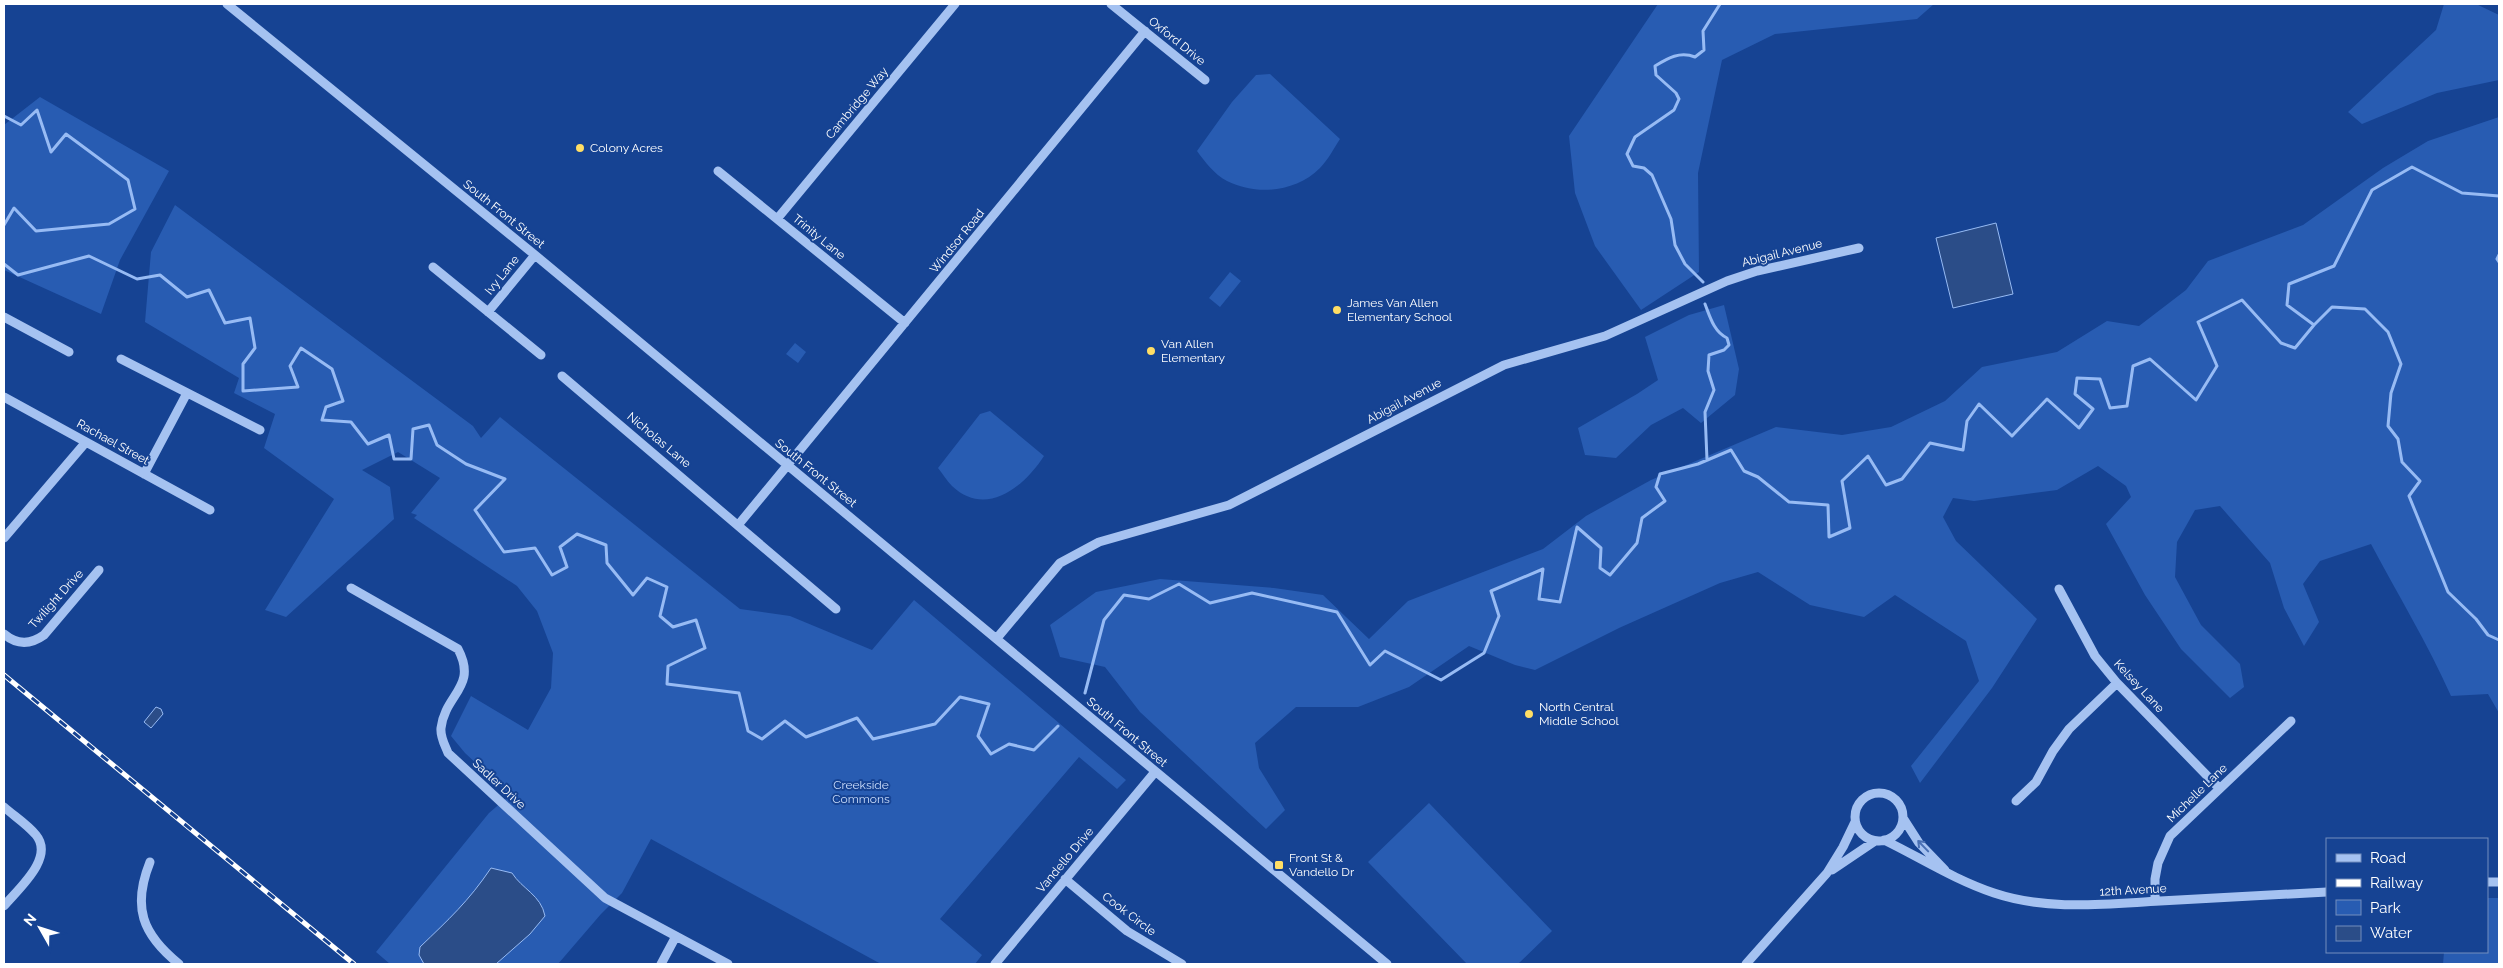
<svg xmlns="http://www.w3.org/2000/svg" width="2503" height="968" font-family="Raleway,sans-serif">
<rect width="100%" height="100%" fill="#164393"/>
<path fill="#285cb2" d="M 1658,4 L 1934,4 L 1917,19 L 1775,34 L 1722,60 L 1698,173 L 1699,272 L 1641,310 L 1595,246 L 1575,193 L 1569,136 Z
M 2444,4 L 2476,4 L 2499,15 L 2499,80 L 2437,93 L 2362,124 L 2348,112 L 2436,30 Z
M 1270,74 L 1340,139 C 1334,148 1328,160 1320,168 C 1296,192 1257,196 1227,181 C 1214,174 1205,162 1197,151 L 1232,102 L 1256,75 Z
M 40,97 L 169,171 L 120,260 L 101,314 L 4,270 L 4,125 Z
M 2499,117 L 2499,713 L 2488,694 L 2451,696 C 2428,644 2398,595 2371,544 L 2320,561 L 2303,584 L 2319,622 L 2304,646 L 2284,608 L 2270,563 L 2220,506 L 2195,510 L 2177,542 L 2175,577 L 2201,625 L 2240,664 L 2244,687 L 2230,698 L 2181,649 L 2145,595 L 2106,524 L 2131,497 L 2126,486 L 2098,466 L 2057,490 L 1974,501 L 1953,498 L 1943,517 L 1956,541 L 2037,619 L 1992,688 L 1920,783 L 1911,766 L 1979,681 L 1966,641 L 1895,595 L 1864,617 L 1810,605 L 1758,572 L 1720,583 L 1619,628 L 1535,670 L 1515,665 L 1469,646 L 1409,687 L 1358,707 L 1296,707 L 1255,743 L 1259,768 L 1285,810 L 1266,829 L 1140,712 L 1105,667 L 1060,657 L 1050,625 L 1096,592 L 1160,579 L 1274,588 L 1323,595 L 1369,639 L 1408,601 L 1543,549 L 1586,516 L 1651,480 L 1776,427 L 1842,435 L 1891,427 L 1945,401 L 1982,367 L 2057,352 L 2107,321 L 2139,326 L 2186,290 L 2208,261 L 2303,225 L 2383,168 L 2428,141 Z
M 175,205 L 473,426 L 481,438 L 500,417 L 740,609 L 790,616 L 872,650 L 914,600 L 1126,780 L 1117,789 L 1079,757 L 940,919 L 982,955 L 975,964 L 881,964 L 651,839 L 622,893 L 601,914 L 558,964 L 390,964 L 376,952 L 489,813 L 510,795 L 465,753 L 451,736 L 471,696 L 528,730 L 551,688 L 553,653 L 537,611 L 517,586 L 414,518 L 417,515 L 411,513 L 440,478 L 398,452 L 362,470 L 390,487 L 394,519 L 286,617 L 265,610 L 334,499 L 264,448 L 275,414 L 234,393 L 239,378 L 145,322 L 151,252 Z
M 1230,272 L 1241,281 L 1220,307 L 1209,298 Z
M 1724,305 L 1739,369 L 1735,395 L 1701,423 L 1683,408 L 1651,425 L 1616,458 L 1585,455 L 1578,428 L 1637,394 L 1658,380 L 1645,337 L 1689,315 Z
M 795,343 L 806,352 L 798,363 L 786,354 Z
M 990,411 L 1044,456 C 1024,487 986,518 952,486 C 947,481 943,474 938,468 L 980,414 Z
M 1429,803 L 1552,931 L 1518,964 L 1467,964 L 1368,862 Z
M 2487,898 L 2499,898 L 2499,964 L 2443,964 L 2444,952 L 2487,952 Z"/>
<path fill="#2b4d88" stroke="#97bbf4" d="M 1996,223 L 2013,294 L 1953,308 L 1936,238 Z
M 156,707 L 161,709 L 163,714 L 151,728 L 144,722 Z
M 491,868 L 512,873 C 522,889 541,895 545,916 L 530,934 L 496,964 L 424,964 L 419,955 L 420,947 C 449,919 468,902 491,868 Z"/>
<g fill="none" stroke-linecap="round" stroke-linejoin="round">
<path stroke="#97bbf4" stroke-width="3" d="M 4,116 L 21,125 L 37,110 L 51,152 L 66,134 L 128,180 L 135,209 L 109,224 L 36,231 L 14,208 L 4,225
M 2499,255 L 2497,259 L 2499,262
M 4,264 L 18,275 L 89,256 L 137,279 L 160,275 L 187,297 L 209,290 L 225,323 L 250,318 L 255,348 L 243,364 L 243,391 L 298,387 L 290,366 L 301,348 L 332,369 L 343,401 L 326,407 L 322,420 L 351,422 L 368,444 L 389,435 L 394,459 L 411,459 L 413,429 L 429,425 L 437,445 L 466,464 L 505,479 L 475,510 L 504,552 L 535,548 L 552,575 L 567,567 L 560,547 L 577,534 L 606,545 L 607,563 L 633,595 L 647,578 L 667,587 L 660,616 L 673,627 L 696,620 L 705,648 L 668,666 L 667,684 L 739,693 L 748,731 L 762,739 L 785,721 L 806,737 L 857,718 L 873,739 L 935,724 L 960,697 L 989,704 L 978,736 L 991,754 L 1009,744 L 1034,750 L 1058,726
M 1703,282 L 1685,264 L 1675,245 L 1671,219 L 1652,175 L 1644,168 L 1633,166 L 1627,154 L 1635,137 L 1674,110 L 1679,99 L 1676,93 L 1656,75 L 1655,66 C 1668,58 1680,51 1695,57 L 1704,50 L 1703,31 L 1720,4
M 1705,304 C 1710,317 1714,332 1727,338 L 1729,345 L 1724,350 L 1709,355 L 1708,371 L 1714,390 L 1705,412 L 1707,460
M 2314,325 L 2332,307 L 2365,309 L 2388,332 L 2401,364 L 2391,393 L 2388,426 L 2398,439 L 2402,462 L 2420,481 L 2409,496 L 2448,592 L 2476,619 L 2488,635 L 2499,640
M 1085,693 L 1104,620 L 1124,595 L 1149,599 L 1179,584 L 1210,603 L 1252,593 L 1337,612 L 1370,665 L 1385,651 L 1441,680 L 1484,653 L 1499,616 L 1491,591 L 1543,569 L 1539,599 L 1560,602 L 1577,527 L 1601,548 L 1600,568 L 1610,575 L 1637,543 L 1642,518 L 1665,501 L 1656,487 L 1660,474 L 1698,464 L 1731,450 L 1744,471 L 1758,477 L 1789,502 L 1828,505 L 1829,537 L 1850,528 L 1842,481 L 1868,456 L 1886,485 L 1902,479 L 1930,443 L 1963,450 L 1967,421 L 1979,404 L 2012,436 L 2047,399 L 2079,428 L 2093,409 L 2075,394 L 2077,378 L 2100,379 L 2110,408 L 2127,406 L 2133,366 L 2150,359 L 2196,400 L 2217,366 L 2198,322 L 2242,300 L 2281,343 L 2295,348 L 2314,325 L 2287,305 L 2289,284 L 2334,266 L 2372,190 L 2412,167 L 2462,193 L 2499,196"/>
<path stroke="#a5c2f1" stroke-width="9" d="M 227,4 L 535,255 L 1387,964
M 1111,4 L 1205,80
M 718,171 L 905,323
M 777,219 L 955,4
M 433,267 L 541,355
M 488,312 L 535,255
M 4,317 L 69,352
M 121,359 L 260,430
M 562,376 L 836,609
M 4,397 L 210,510
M 144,474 L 187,393
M 739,524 L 1145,31
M 4,538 L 86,442
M 351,588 L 458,649 C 478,687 445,694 441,728 C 440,737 445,745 448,753 L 605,898 L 728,964
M 2059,589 L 2095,656 L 2117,683 L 2219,788
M 4,634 C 17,645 30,645 44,635 L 99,570
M 997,638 L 1060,563 L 1099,542 L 1229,505 L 1504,365 L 1605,336 L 1727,281 L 1757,271 L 1859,248
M1855 817a24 24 0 1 1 48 0a24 24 0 1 1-48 0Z
M 2016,801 L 2036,782 L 2053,751 L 2069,729 L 2117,683
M 4,807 C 14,816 27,824 36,835 C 55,858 18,889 4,906
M 1903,818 L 1919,843 L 1945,870
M 1884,840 C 1921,858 1955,880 1994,893 C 2048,911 2104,904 2160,901 C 2215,898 2271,895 2327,892
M 150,862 C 132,907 142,934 179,964
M 1832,870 L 1875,841
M 1065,879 L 1127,931 L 1182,964
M 2487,882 L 2499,882
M 2155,901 L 2155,879 L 2158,863 L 2170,836 L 2291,721
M 661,964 L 676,936
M 995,964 L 1155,772
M 1746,964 L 1827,873 L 1843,847 L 1855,822"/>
<defs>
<path id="rail" d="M 4,675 L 354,964"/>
</defs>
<use href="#rail" stroke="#fff" stroke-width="5"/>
<use href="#rail" stroke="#164393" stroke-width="3" stroke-dasharray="9" stroke-linecap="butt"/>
</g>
<defs><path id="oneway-shaft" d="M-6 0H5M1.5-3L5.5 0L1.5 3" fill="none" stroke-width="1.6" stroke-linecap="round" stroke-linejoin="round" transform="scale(1.25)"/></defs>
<use stroke="#486fb4" href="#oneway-shaft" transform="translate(1923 846) rotate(-134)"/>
<g fill="#ffde65" stroke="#164393" stroke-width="2">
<circle cx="580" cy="148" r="5"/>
<circle cx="1337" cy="310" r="5"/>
<circle cx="1151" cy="351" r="5"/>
<circle cx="1529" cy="714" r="5"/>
<rect x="1274" y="860" width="10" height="10" rx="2.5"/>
</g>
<g text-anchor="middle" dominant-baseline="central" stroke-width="4" stroke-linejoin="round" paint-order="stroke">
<g font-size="12" fill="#fff" stroke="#164393">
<text transform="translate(1177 41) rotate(39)">Oxford Drive</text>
<text transform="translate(857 103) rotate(-50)">Cambridge Way</text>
<text transform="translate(504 214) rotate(39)">South Front Street</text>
<text transform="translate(819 237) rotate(39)">Trinity Lane</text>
<text transform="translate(957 241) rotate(-51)">Windsor Road</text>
<text transform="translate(1782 253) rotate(-14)">Abigail Avenue</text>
<text transform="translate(502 275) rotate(-51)">Ivy Lane</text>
<text transform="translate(1404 401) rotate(-28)">Abigail Avenue</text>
<text transform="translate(659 440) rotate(40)">Nicholas Lane</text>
<text transform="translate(113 442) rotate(29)">Rachael Street</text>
<text transform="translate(816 473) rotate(39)">South Front Street</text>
<text transform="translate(56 599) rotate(-48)">Twilight Drive</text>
<text transform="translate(2139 686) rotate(47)">Kelsey Lane</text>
<text transform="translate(1127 732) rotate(40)">South Front Street</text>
<text transform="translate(499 784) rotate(43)">Sadler Drive</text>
<text transform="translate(2197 793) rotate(-44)">Michelle Lane</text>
<text transform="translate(1065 860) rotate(-50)">Vandello Drive</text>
<text transform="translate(2133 890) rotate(-3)">12th Avenue</text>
<text transform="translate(1129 914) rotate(37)">Cook Circle</text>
</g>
<g font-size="12" fill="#fff" stroke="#164393" text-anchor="start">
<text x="590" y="148">Colony Acres</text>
<text x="1347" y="303">James Van Allen<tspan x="1347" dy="14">Elementary School</tspan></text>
<text x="1161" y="344">Van Allen<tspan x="1161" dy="14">Elementary</tspan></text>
<text x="1539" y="707">North Central<tspan x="1539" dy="14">Middle School</tspan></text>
<text x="1289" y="858">Front St &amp;<tspan x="1289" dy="14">Vandello Dr</tspan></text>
</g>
<g font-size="12" fill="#ccdefc" stroke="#164393">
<text x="861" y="785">Creekside<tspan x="861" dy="14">Commons</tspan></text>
</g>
</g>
<rect width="2503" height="968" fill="none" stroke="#ffffff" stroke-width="10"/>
<rect x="2326" y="838" width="162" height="115" fill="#164393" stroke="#738ebe"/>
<rect x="2336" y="854" width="25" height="8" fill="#a5c2f1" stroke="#738ebe"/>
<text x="2370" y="863" font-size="15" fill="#ffffff">Road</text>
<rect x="2336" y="879" width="25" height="8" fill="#ffffff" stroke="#738ebe"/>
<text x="2370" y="888" font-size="15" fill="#ffffff">Railway</text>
<rect x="2336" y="900" width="25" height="15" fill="#285cb2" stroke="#738ebe"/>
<text x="2370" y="913" font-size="15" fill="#ffffff">Park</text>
<rect x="2336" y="926" width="25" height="15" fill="#2b4d88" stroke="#738ebe"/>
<text x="2370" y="938" font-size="15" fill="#ffffff">Water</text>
<g transform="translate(40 928) rotate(309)" stroke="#164393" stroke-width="4" paint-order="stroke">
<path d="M0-4L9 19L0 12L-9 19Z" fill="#ffffff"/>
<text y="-8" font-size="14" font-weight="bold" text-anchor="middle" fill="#ffffff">N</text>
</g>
</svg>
